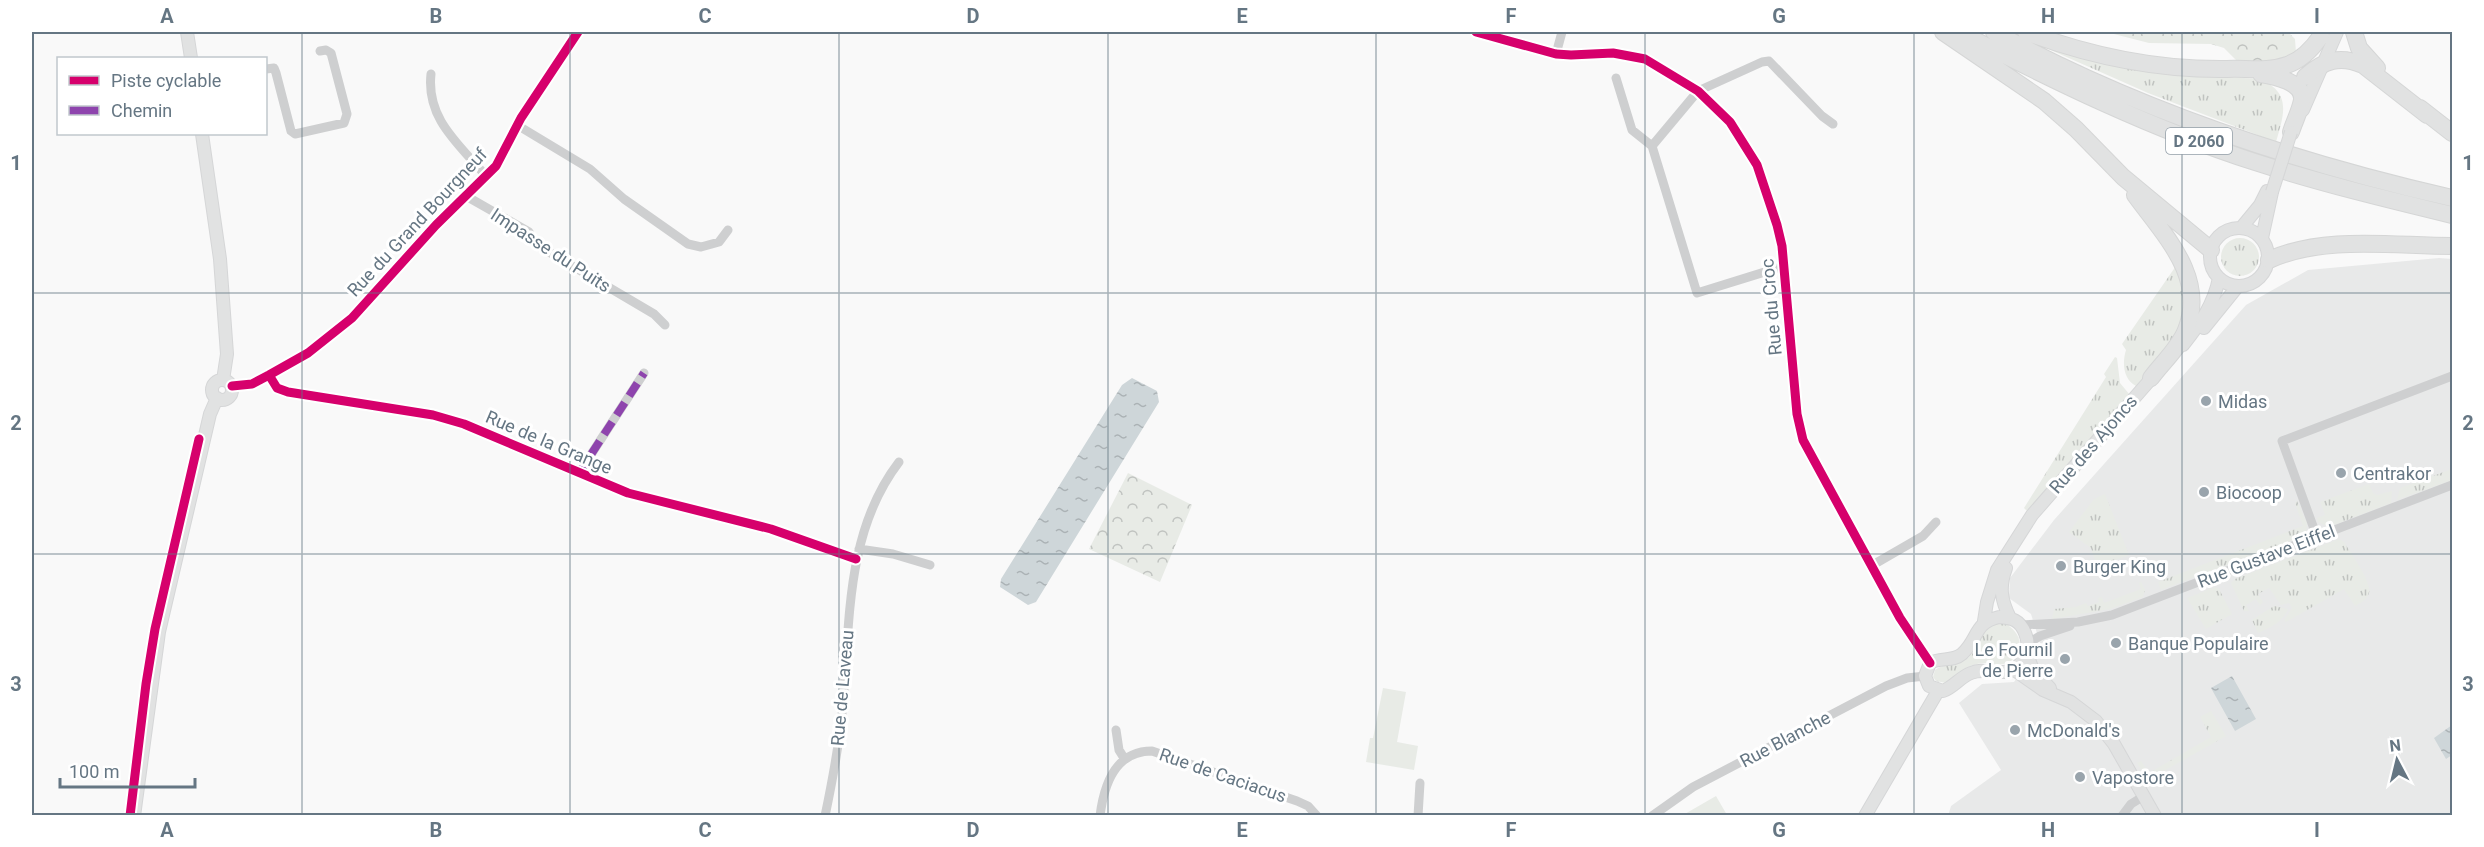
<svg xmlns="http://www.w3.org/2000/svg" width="2484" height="847" font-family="Roboto,sans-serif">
<defs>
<pattern id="grass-tufts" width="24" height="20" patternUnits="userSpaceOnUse" patternTransform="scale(1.5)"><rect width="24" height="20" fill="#e8ebe6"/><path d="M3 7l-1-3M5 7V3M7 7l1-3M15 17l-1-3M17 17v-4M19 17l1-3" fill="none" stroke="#c0c3c0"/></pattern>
<pattern id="forest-crowns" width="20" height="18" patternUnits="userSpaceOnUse" patternTransform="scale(1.5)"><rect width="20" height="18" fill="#e8ebe6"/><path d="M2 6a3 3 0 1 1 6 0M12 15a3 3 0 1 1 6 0" fill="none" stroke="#c0c3c0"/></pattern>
<pattern id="water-ripples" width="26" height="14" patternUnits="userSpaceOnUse" patternTransform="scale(1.5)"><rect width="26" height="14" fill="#ced6d9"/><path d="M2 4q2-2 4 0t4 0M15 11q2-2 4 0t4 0" fill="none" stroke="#abb2b5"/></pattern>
</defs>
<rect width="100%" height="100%" fill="#f9f9f9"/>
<path fill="#e8e9e9" d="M 2439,258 L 2452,259 L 2452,815 L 1948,816 L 1951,806 L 2001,770 L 1959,703 L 1982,684 L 2014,682 L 2041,646 L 2031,614 L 2009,598 L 2010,578 L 2054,520 L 2246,305 L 2308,270 Z"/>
<path fill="url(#grass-tufts)" d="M 2021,37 L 2180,74 L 2260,79 C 2292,93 2284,114 2276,142 L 2148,93 Z
M2221 257a19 19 0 1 1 38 0a19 19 0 1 1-38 0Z
M 2178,263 L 2189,307 L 2171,348 L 2136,386 C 2123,379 2122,363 2126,350 L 2122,344 Z
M 2115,357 L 2117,358 L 2120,383 L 2130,395 L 2028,512 L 2024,508 L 2106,377 L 2104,374 Z
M 2451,467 L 2452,480 L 2397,500 L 2400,488 L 2449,470 Z
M 2369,484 L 2373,493 L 2377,495 L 2392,491 L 2391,503 L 2329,527 L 2318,522 L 2317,518 L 2325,515 L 2320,502 Z
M 2105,494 L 2129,555 L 2097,567 L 2091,548 L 2069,532 L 2094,499 Z
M 2297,501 L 2307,523 L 2306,535 L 2161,590 L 2158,582 L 2303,526 L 2295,503 Z
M 2339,539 L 2344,542 C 2350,552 2372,582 2369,593 C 2367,600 2360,603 2355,606 L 2344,589 L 2286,622 L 2284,620 L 2292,608 L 2289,603 L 2281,605 L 2269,588 L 2258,594 L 2263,602 L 2260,605 L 2256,599 L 2246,605 L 2249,611 L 2244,611 L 2231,583 L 2235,579 Z
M 2141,582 L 2145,590 L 2143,597 L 2110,609 L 2052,619 L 2054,609 L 2076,607 L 2086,603 L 2088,606 L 2099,602 L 2098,598 L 2102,597 L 2104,603 L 2141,589 L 2139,583 Z
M 2215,587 L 2219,589 L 2232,614 L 2206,629 L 2187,598 Z
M 2274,606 L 2288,609 C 2284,621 2270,628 2258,633 L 2252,620 Z
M 2003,622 C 2021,632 2026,647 2010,662 C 2002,666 1994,664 1985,663 C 1969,663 1957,673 1946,683 L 1936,681 L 1933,677 L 1935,670 C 1946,662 1961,666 1971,655 C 1984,641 1979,623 2003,622 Z
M 2211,711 L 2226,736 L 2148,780 L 2137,763 L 2141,761 L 2149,773 L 2211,737 L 2200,717 Z"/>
<path fill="url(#forest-crowns)" d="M 2106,32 L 2288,32 L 2295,39 L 2296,53 L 2287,60 L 2239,63 L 2224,48 L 2211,44 L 2149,43 Z
M 1128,473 L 1192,505 L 1160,582 L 1089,549 Z"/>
<path fill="#e8ebe6" d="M 1383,688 L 1406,692 L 1397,742 L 1418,746 L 1414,770 L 1366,762 L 1370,738 L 1373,738 Z
M 1716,796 L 1727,815 L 1683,815 Z"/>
<path fill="url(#water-ripples)" d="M 1132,378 L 1157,391 L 1159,402 L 1036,602 L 1028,605 L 1000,587 L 1001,579 L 1122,385 Z
M 2232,676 L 2256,719 L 2235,731 L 2211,688 Z
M 2452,725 L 2452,755 L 2446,759 L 2434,738 Z"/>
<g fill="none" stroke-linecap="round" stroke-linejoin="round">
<defs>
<path id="secondary" d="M 187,32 L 191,58
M 2303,110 L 2337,32
M 202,134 L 220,259 L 227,354 L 223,380
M2210 257a29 29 0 1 1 58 0a29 29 0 1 1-58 0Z
M 2241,228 L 2260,205 L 2267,191
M 2262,238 L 2272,192
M 2204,328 L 2238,286
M 2183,345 C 2200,324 2214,304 2219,278
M212 390a10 10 0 1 1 20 0a10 10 0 1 1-20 0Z
M 2006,568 C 1999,587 2001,600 2010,618
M 1999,617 C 2012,618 2020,620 2025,633 C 2032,649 2023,670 2004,672 C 1992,673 1982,668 1971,673 C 1960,677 1954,687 1943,691 L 1929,686 L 1925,676 L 1930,663 C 1940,657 1953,662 1962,654 C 1979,639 1973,623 1999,617 Z
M 1984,621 L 1987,602 L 1997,570 L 2032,515 L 2157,372
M 2027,654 L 2033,670 L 2050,688
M 2013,669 L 2043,690 L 2071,702 L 2096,721 L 2114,744 L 2155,816
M 134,816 L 159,632 L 210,414 L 217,398
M 1865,816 L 1938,691"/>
<path id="highway" d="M 1943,32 L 2044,101 L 2076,129 L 2123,177 L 2211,250
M 1959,32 C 2054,81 2152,129 2255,162 C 2320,183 2386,199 2452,215
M 1994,32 C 2137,110 2294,162 2452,198
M 2026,32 C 2090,56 2159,70 2227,69 C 2247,68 2268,72 2287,65 C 2302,60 2312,49 2321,36
M 2354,32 L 2359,48 L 2377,68
M 2261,74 C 2274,76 2304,82 2302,100 C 2300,111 2294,122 2291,132
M 2305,77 C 2324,60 2340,55 2363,65 L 2427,115
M 2420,108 L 2452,133
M 2135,195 C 2164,235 2207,277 2186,330 C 2179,348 2162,363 2151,378
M 2269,260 C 2324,235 2393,246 2452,246"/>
</defs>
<use href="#secondary" stroke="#d5d6d7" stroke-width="14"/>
<use href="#highway" stroke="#d5d6d6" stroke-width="18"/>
<path stroke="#cecfd0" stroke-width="9" d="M 1476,32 L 1556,54 L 1571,55 L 1613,53 L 1645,59 L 1698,91 L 1730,122 L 1757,165 L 1777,225 L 1782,246 L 1797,414 L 1803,440 L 1900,618 L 1930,663
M 1556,54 L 1562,32
M 266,69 L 274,68 L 276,73 L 291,131 L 295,134 L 344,123 L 347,114 L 331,53 L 326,50 L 320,51
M 431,74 C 426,119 459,144 486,176
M 1616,78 L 1632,130 L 1652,146
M 517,125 L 590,169 L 624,199 L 688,244 L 701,247 L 719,242 L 728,230
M 466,196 L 529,232 L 537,245 L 654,314 L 665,325
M 1784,266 L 1697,293 L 1652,146 L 1698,91 L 1762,62 L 1769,61 L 1822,116 L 1833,124
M 269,375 L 277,388 L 288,392 L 433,415 L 464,424 L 628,493 L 771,529 L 856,559
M 232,386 L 252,384 L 269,375 L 308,353 L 352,318 L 436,225 L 496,166 L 521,118 L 578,32
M 579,473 L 644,373
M 2317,537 L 2282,441 L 2452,376
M 859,549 L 893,554 L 930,565
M 1871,566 L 1923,536 L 1936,522
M 2022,625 L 2078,622 L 2112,615 L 2452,485
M 2028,643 L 2040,636 L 2070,626
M 1116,730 L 1119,750 L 1124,758
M 825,816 C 833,778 840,740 843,703 C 850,620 846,531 899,462
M 1100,816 C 1104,784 1115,751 1152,751 L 1297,801 L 1308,806 L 1317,816
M 1418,816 L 1420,783
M 1652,816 L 1693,787 L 1886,686 L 1907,678 L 1925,676
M 2122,816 L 2131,804 L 2144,796"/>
<use href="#secondary" stroke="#e1e2e2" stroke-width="12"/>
<use href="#highway" stroke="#e1e2e2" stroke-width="16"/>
<defs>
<path id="secondary-bridge" d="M 2272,192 L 2291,132"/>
</defs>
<use href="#secondary-bridge" stroke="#d5d6d7" stroke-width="14" stroke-linecap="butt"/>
<use href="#secondary-bridge" stroke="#e1e2e2" stroke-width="12"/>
<path stroke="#8e44ad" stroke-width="8" stroke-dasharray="15 8" stroke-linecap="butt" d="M 579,473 L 644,373"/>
<defs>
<path id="cycleway" d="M 1476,32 L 1556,54 L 1571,55 L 1613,53 L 1645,59 L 1698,91 L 1730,122 L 1757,165 L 1777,225 L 1782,246 L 1797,414 L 1803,440 L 1900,618 L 1930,663
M 269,375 L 277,388 L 288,392 L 433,415 L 464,424 L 628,493 L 771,529 L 856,559
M 232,386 L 252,384 L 269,375 L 308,353 L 352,318 L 436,225 L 496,166 L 521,118 L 578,32
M 130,816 L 146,684 L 155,629 L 199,439"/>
</defs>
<use href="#cycleway" stroke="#fff" stroke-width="13"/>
<use href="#cycleway" stroke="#d6006c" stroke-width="9"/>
</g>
<path fill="none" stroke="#657683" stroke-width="1.5" stroke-opacity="0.55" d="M 302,32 L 302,816M 570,32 L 570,816M 839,32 L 839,816M 1108,32 L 1108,816M 1376,32 L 1376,816M 1645,32 L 1645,816M 1914,32 L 1914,816M 2182,32 L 2182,816M 32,293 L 2452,293M 32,554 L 2452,554"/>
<g fill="#99a4ac" stroke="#fff" stroke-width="2">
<circle cx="2206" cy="401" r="6"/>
<circle cx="2341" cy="473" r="6"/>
<circle cx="2204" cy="492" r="6"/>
<circle cx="2061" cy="566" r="6"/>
<circle cx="2116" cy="643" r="6"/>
<circle cx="2065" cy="659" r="6"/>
<circle cx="2015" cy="730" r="6"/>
<circle cx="2080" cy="777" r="6"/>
</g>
<g text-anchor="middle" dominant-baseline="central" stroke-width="6" stroke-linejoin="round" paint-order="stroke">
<rect fill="#fff" stroke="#939fa8" stroke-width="1.5" x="2166" y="128" width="66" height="26" rx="4.5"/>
<g font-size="16" font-weight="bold" fill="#657683">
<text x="2199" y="141">D 2060</text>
</g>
<g font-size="18" fill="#657683" stroke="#fff">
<text transform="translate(417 222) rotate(-47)">Rue du Grand Bourgneuf</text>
<text transform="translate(551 250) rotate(33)">Impasse du Puits</text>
<text transform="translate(1771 307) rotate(-95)">Rue du Croc</text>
<text transform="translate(549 442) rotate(23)">Rue de la Grange</text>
<text transform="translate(2093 444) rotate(-49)">Rue des Ajoncs</text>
<text transform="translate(2266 556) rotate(-21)">Rue Gustave Eiffel</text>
<text transform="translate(842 688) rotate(-85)">Rue de Laveau</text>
<text transform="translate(1785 739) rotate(-28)">Rue Blanche</text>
<text transform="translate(1223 775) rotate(19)">Rue de Caciacus</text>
</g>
<g font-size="18" fill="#657683" stroke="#fff" text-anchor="start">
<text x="2218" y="401">Midas</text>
<text x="2353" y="473">Centrakor</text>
<text x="2216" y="492">Biocoop</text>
<text x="2073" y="566">Burger King</text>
<text x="2128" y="643">Banque Populaire</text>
<text x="2053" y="649" text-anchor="end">Le Fournil<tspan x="2053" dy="21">de Pierre</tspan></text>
<text x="2027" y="730">McDonald's</text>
<text x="2092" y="777">Vapostore</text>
</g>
</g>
<rect width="2484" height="847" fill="none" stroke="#ffffff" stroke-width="66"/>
<rect x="57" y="57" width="210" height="78" fill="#ffffff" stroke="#c1c8cd" stroke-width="1.5"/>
<rect x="69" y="76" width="30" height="9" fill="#d6006c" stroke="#c1c8cd" stroke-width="1.5"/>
<text x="111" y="87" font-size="18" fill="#657683">Piste cyclable</text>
<rect x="69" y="106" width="30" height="9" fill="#8e44ad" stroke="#c1c8cd" stroke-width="1.5"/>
<text x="111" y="117" font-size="18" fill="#657683">Chemin</text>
<g transform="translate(2397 760) rotate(353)" stroke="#ffffff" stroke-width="4.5" paint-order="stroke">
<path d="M0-4.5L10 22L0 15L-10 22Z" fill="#657683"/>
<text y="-9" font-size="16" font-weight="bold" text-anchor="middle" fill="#657683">N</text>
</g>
<path d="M60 778v9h135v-9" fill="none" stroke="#657683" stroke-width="3"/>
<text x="69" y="778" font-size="18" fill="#657683" stroke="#ffffff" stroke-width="4.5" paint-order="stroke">100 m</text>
<rect x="33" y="33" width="2418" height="781" fill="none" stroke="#657683" stroke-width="2"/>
<g font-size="20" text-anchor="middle" font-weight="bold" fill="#657683">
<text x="167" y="23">A</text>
<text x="436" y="23">B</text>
<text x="705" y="23">C</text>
<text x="973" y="23">D</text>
<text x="1242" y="23">E</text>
<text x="1511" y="23">F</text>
<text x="1779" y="23">G</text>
<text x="2048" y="23">H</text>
<text x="2317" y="23">I</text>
<text x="16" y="170">1</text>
<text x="2468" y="170">1</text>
<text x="16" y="430">2</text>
<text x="2468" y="430">2</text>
<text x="16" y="691">3</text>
<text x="2468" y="691">3</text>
<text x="167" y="837">A</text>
<text x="436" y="837">B</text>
<text x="705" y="837">C</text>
<text x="973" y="837">D</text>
<text x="1242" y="837">E</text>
<text x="1511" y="837">F</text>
<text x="1779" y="837">G</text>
<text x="2048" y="837">H</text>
<text x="2317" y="837">I</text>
</g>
</svg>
